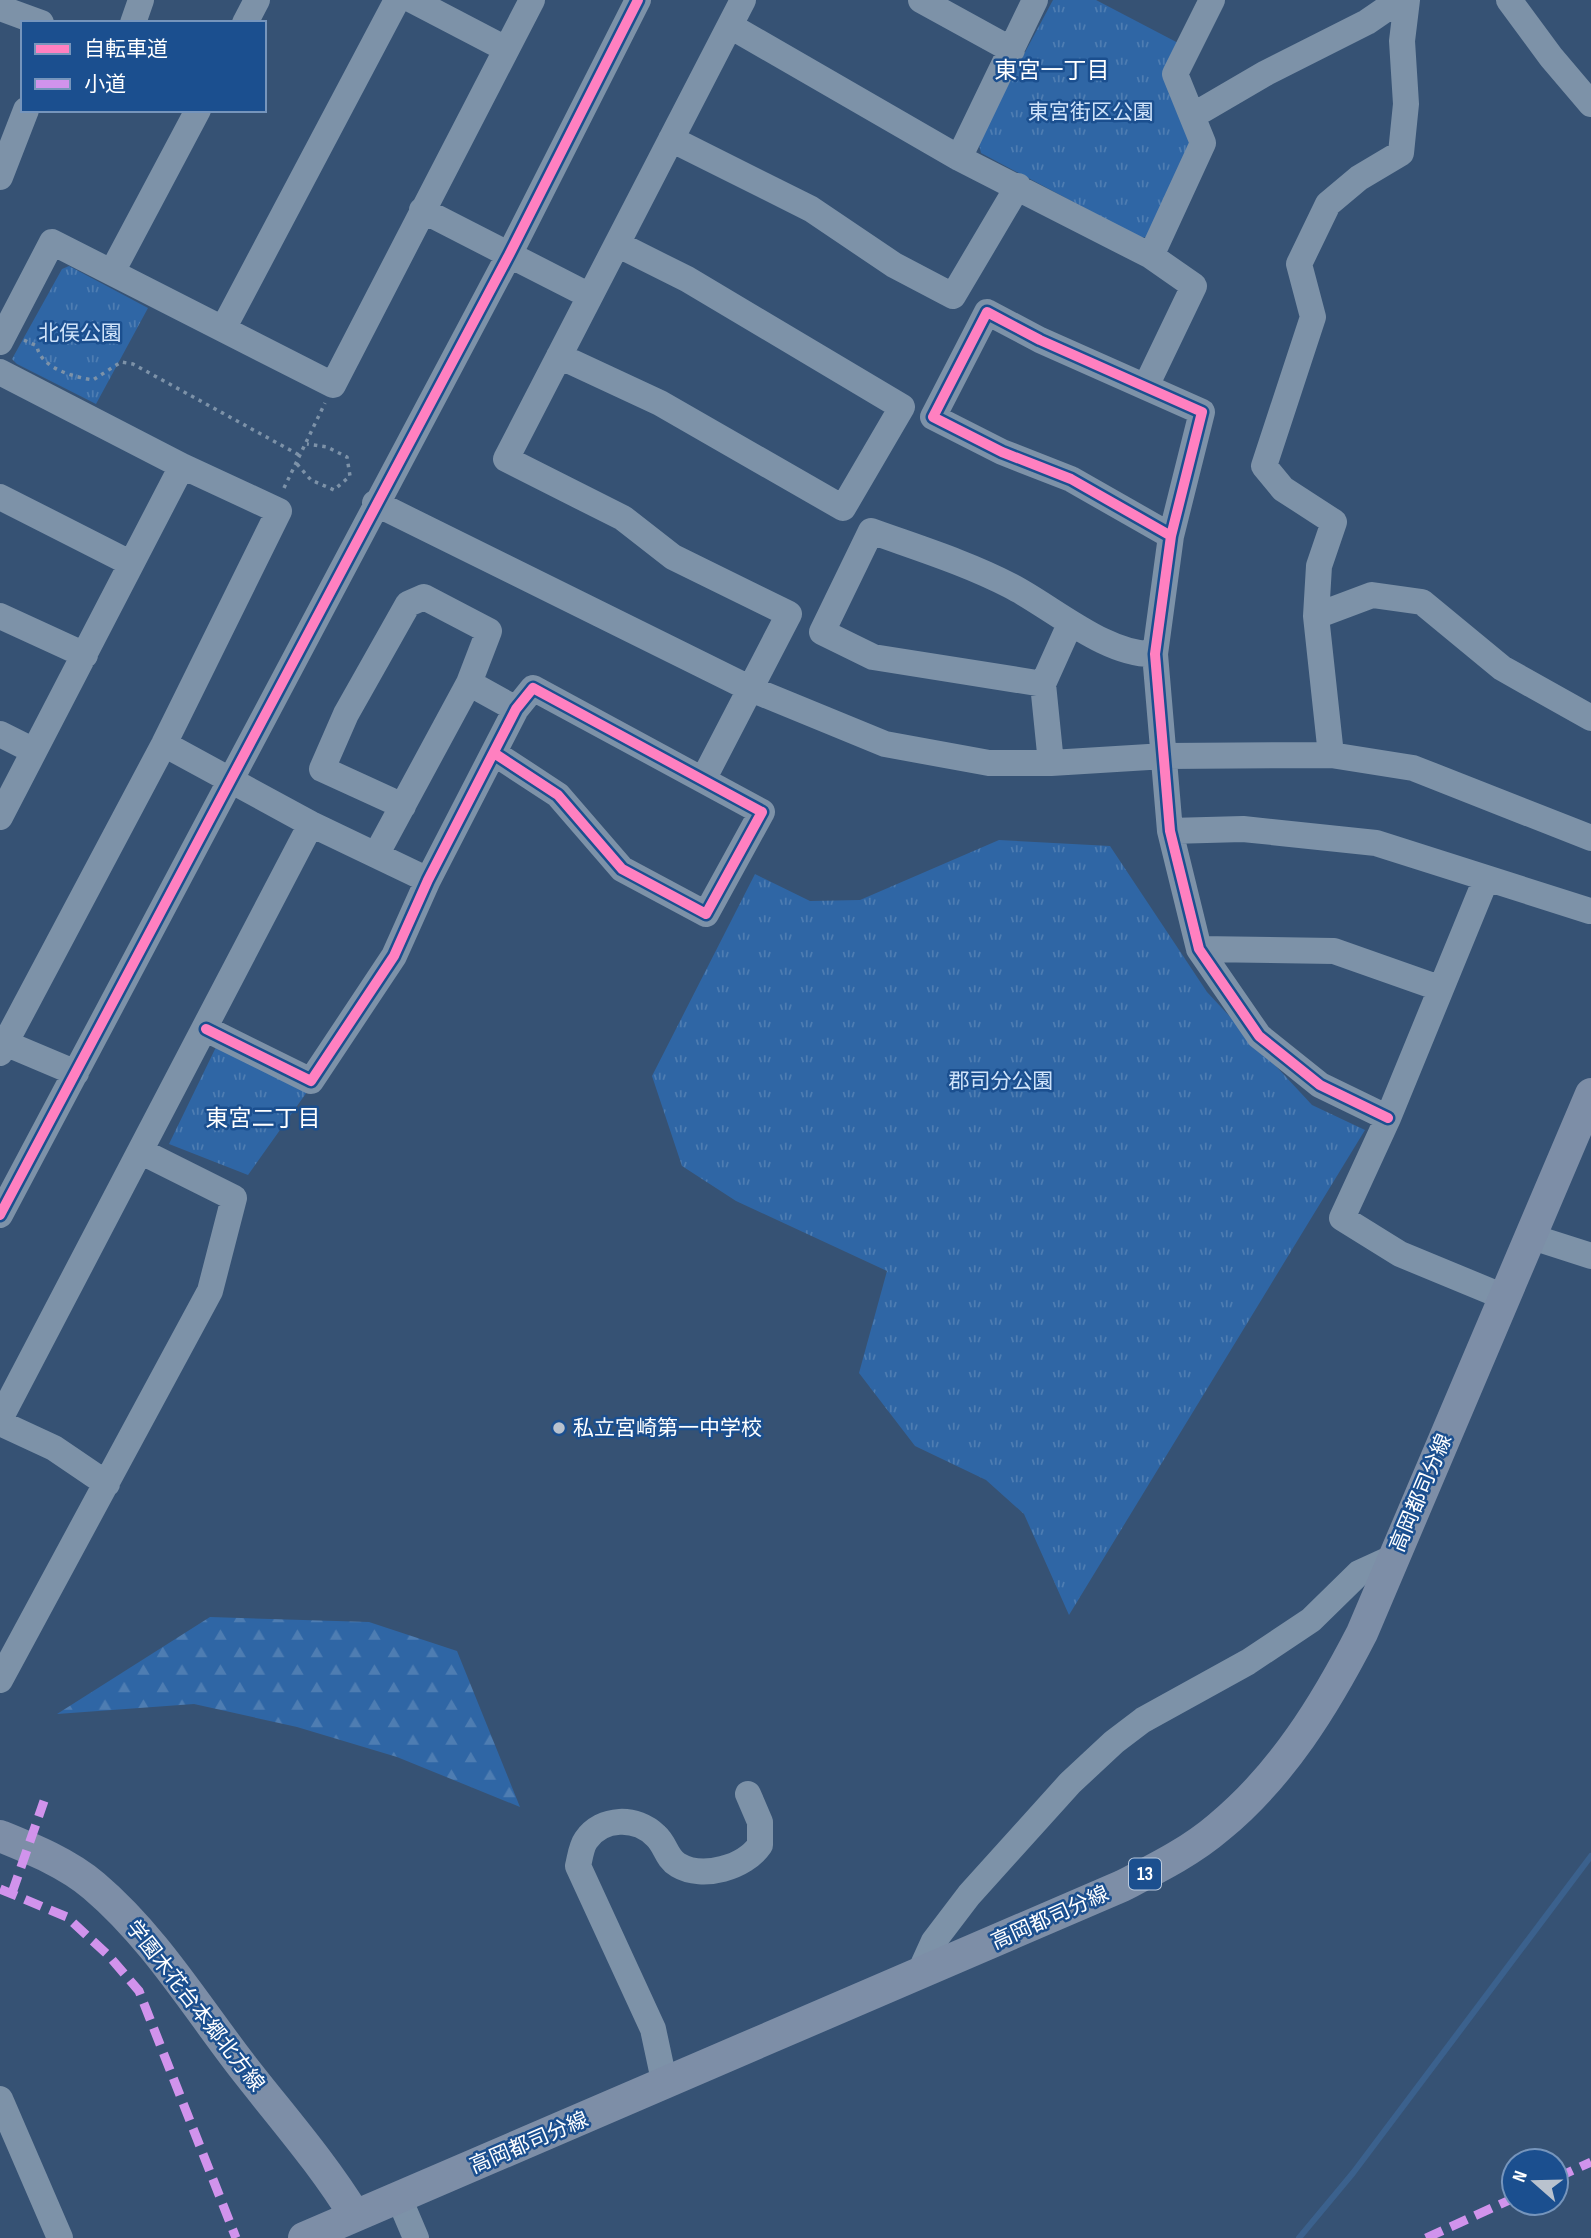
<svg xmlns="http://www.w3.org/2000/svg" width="1591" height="2238" font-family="'Sofia Sans Condensed','Noto Sans JP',sans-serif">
<defs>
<pattern id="forest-firs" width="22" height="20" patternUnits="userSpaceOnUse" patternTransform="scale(1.75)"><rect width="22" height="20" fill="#2f66a5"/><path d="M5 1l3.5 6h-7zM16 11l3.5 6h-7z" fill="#4e7db2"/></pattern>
<pattern id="park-tufts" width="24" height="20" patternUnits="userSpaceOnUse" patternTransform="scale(1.75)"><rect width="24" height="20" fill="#2f66a5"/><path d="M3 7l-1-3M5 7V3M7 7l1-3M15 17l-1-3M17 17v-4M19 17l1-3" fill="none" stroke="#4e7db2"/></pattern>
</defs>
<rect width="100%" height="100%" fill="#365274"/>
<path fill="url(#forest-firs)" d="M 210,1617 L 369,1622 L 457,1651 L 520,1807 L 397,1757 L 297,1727 L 194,1704 L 57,1714 Z"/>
<path fill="url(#park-tufts)" d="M 1053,0 L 1096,0 L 1182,45 L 1196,139 L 1151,236 L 1141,238 L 981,153 L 978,140 Z
M 69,266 L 148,308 L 96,404 L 17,364 L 12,359 L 62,269 Z
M 999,840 L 1110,846 L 1207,992 L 1312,1105 L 1365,1130 L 1069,1615 L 1024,1514 L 986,1480 L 915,1446 L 859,1373 L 887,1271 L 736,1201 L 682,1166 L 652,1076 L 755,874 L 810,901 L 860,900 Z
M 217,1045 L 307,1092 L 248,1175 L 169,1144 Z"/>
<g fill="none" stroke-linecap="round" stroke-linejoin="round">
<path stroke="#3b618d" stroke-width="6" d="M 1299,2238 L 1353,2173 L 1591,1856"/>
<path stroke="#7d92a8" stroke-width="3.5" stroke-dasharray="3.5 5" stroke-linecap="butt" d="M 24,340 L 37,346 C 40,368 74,377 93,380 L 121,362 L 133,364 L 301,456
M 297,464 L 311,480 L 334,490 L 350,476 L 347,457 L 327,447 L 307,444
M 284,488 L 325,403"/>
<path stroke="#7d92a8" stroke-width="26" d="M 412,0 L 506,49
M 921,0 L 1012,50
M 1509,0 L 1551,57 L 1591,104
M 0,8 L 41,23
M 133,23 L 141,0
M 245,23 L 257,0
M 732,27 L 959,158 L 1151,256 L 1194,286 L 1146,386
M 1194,115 L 1266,73 L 1367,22 L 1399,0
M 671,139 L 811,209 L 894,265 L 953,296 L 1018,186
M 959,158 L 1035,0
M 0,177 L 26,110
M 422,210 L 588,295
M 1151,256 L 1203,143 L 1175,74 L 1212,0
M 112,272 L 198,110
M 223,329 L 397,0
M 0,342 L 52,242 L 333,385 L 532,0
M 559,356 L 660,403 L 843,508 L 902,407 L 687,279 L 619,245
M 0,372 L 182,466 L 279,511 L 164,744 L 0,1053
M 0,497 L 130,563
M 375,503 L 751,689 L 885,744 L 989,763 L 1051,763 L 1165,756 L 1331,755 L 1413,768 L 1591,838
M 1171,536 L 1071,479 L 1002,452 L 933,417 L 987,312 L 1040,340 L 1202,412 L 1171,536 L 1155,654 L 1170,831 L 1199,949 L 1259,1036 L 1320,1085 L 1388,1118
M 0,616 L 85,655
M 1316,616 L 1372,595 L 1422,602 L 1502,668 L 1591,718
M 469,683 L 516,709
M 1043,684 L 873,657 L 822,632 L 871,531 C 918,548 967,563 1011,586 C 1052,607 1108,657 1155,654
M 0,734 L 32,750
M 164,744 L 311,824 L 428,880
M 1331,755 L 1316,616 L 1319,566 L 1334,522 L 1283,489 L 1264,466 L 1313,317 L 1299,264 L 1328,204 L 1359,178 L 1401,153 L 1406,104 L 1402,41 L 1407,0
M 1051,763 L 1043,684 L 1070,624
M 704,778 L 789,614 L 673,557 L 623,518 L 506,459 L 743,0
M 0,817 L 182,466
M 1170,831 L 1243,829 L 1376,843 L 1590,911
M 376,855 L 469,683 L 489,631 L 424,597 L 408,604 L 346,714 L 322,769 L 403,806
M 1486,879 L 1388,1118 L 1342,1218 L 1400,1254 L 1504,1297
M 1199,949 L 1334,951 L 1439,988
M 206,1029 L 311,1081 L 394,956 L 428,880 L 516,709 L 533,688 L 762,812 L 706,914 L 622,869 L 558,795 L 494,753
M 0,1041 L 76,1073
M 0,1215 L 509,255 L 638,0
M 1529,1236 L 1591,1256
M 0,1419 L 311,824
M 0,1423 L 54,1448 L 107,1484
M 0,1680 L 210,1291 L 234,1198 L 142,1152
M 919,1974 L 934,1941 L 969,1895 L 1070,1783 L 1114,1742 L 1143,1720 L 1248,1662 L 1311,1620 L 1359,1573 L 1394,1557
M 665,2085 L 653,2029 L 578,1866 C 580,1858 581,1847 586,1840 C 602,1817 636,1816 656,1836 C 666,1845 666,1858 678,1865 C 703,1880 745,1867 760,1845 L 760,1822 L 748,1794
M 0,2099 L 60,2238
M 399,2198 L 416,2238"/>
<path stroke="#7d8ea7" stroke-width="32" d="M 0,1836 C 32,1849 67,1863 94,1886 C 154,1937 195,2005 243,2067 C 281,2116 322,2162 355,2216
M 304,2238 L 1122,1886 C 1155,1869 1190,1852 1219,1827 C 1282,1775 1325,1705 1362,1633 L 1591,1094"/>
<path stroke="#d193ec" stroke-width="9" stroke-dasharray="18 9" stroke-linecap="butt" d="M 0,1889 L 67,1917 L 109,1956 L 139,1991 L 236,2238
M 12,1893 L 44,1801
M 1556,2178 L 1591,2162
M 1426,2238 L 1514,2198"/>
<defs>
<path id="cycleway" d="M 1171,536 L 1071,479 L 1002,452 L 933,417 L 987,312 L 1040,340 L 1202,412 L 1171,536 L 1155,654 L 1170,831 L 1199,949 L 1259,1036 L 1320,1085 L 1388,1118
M 206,1029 L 311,1081 L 394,956 L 428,880 L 516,709 L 533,688 L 762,812 L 706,914 L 622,869 L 558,795 L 494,753
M 0,1215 L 509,255 L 638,0"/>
</defs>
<use href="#cycleway" stroke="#1b4f8f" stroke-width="15"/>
<use href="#cycleway" stroke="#ff80c0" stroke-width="10"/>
</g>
<circle fill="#b9c2ce" stroke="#1b4f8f" stroke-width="2.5" cx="559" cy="1428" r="7"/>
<g text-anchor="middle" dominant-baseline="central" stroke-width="5" stroke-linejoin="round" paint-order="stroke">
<rect fill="#1b4f8f" stroke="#bbcadd" stroke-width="2" x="1129" y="1858.5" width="32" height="31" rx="5"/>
<g font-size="19" font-weight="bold" fill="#fff">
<text x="1145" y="1874">13</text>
</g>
<g font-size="21" fill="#cfe3fa" stroke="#1b4f8f">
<text x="1091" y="112">東宮街区公園</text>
<text x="80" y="333">北俣公園</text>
<text x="1001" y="1081">郡司分公園</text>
</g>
<g font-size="21" fill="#fff" stroke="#1b4f8f" text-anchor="start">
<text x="573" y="1428">私立宮崎第一中学校</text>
</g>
<g font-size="21" fill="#fff" stroke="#1b4f8f">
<text transform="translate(1421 1493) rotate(-67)">高岡都司分線</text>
<text transform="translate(1050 1918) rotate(-24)">高岡都司分線</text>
<text transform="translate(195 2006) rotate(52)">学園木花台本郷北方線</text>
<text transform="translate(529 2143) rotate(-23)">高岡都司分線</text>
</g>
<g font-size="23" fill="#fff" stroke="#1b4f8f">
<text x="1052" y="71">東宮一丁目</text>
<text x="263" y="1119">東宮二丁目</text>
</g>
</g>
<rect x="21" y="21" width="245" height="91" fill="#1b4f8f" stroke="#7695bc" stroke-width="2"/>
<rect x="35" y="44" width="35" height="10" fill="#ff80c0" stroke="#7695bc" stroke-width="2"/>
<text x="84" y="56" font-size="21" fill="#ffffff">自転車道</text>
<rect x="35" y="79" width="35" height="10" fill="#d193ec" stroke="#7695bc" stroke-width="2"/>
<text x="84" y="91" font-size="21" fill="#ffffff">小道</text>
<g transform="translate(1535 2182) rotate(290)"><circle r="33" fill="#1b4f8f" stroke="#7695bc" stroke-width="2"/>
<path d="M0-5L12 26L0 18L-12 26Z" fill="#b9c2ce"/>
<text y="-10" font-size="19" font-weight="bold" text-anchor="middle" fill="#ffffff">N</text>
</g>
</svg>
